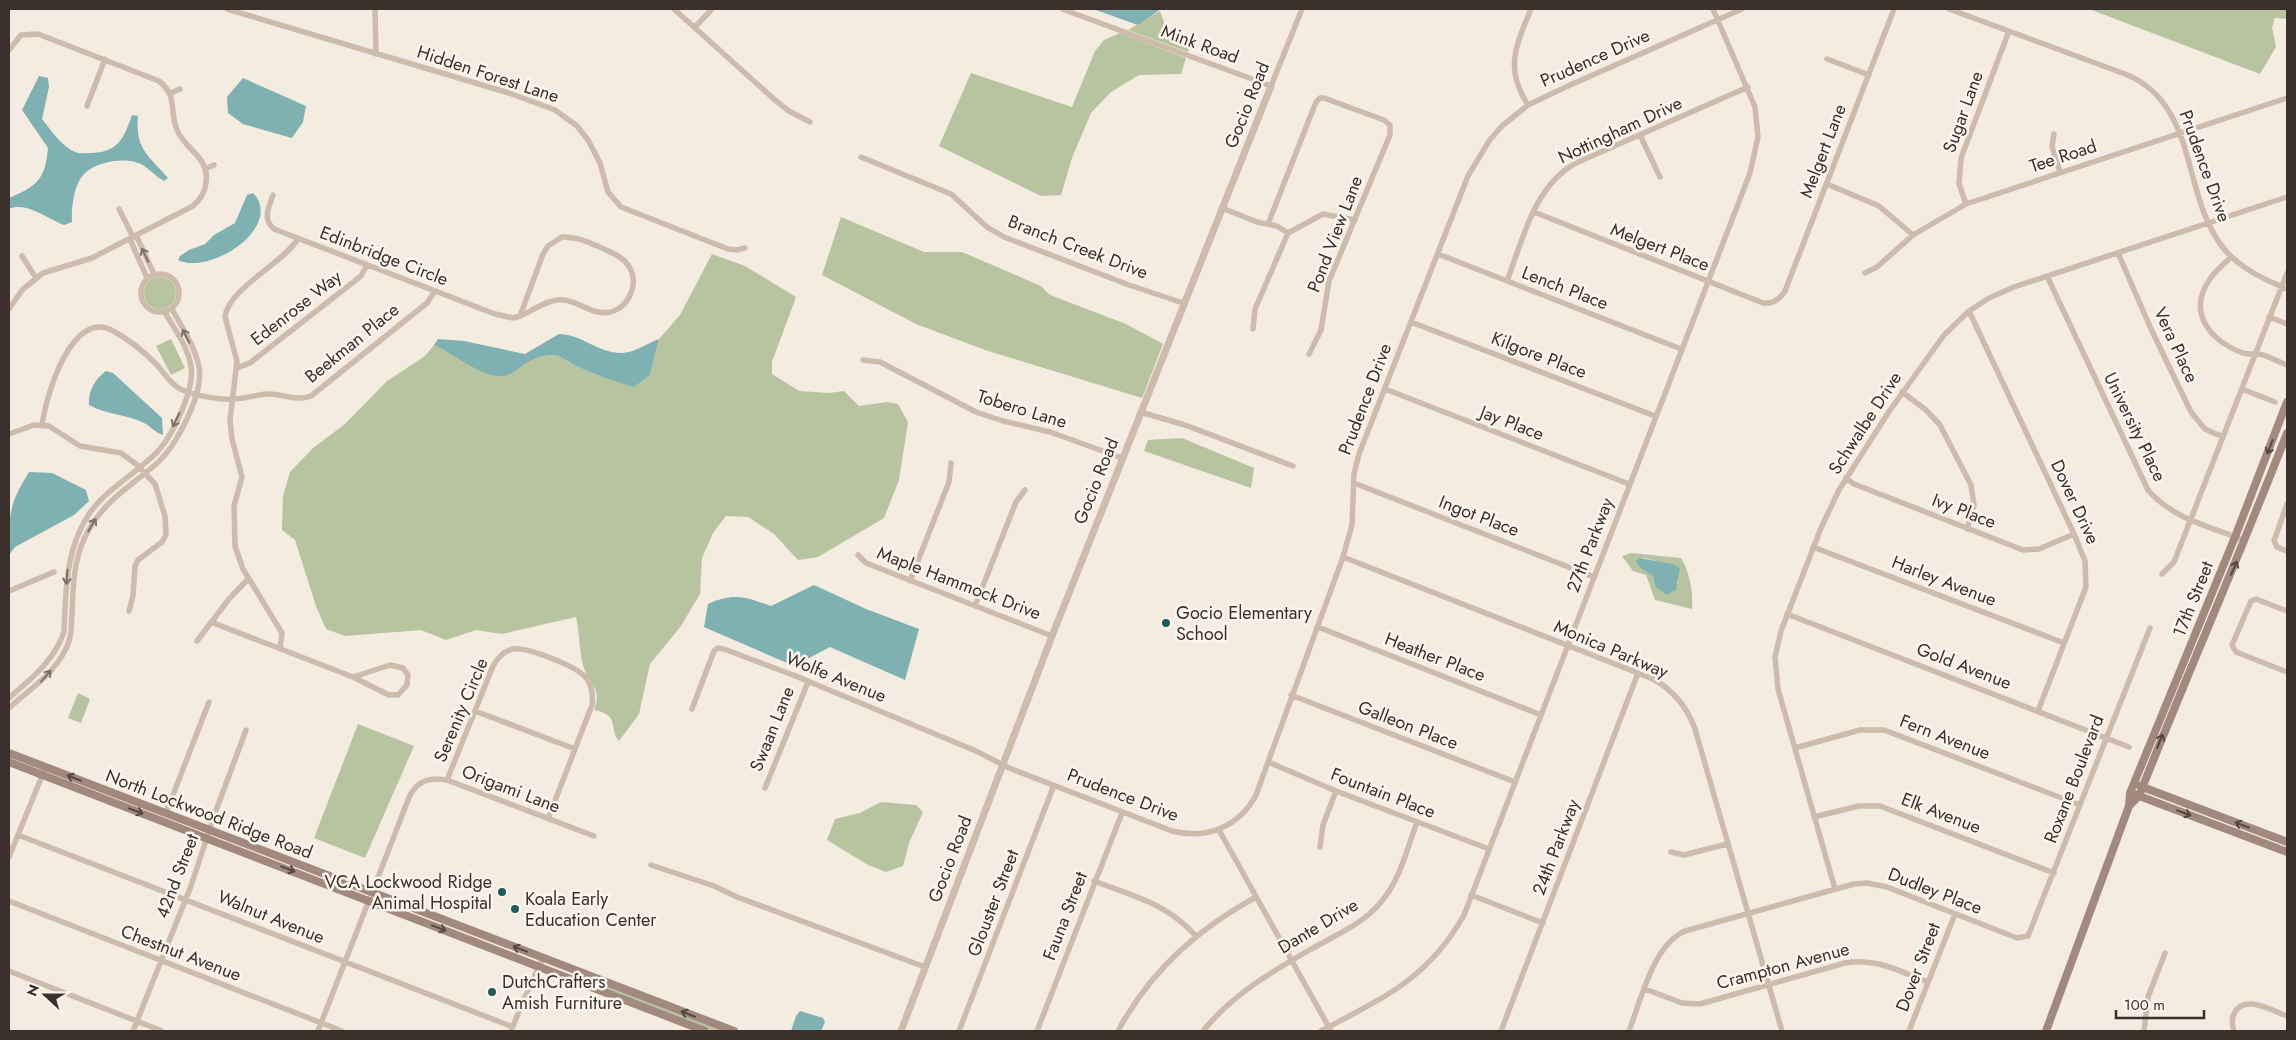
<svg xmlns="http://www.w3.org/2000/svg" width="2296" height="1040" font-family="Jost,sans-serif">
<rect width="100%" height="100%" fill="#f4ebe1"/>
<path fill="#b8c4a0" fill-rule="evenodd" d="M 2089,9 L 2287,9 L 2287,19 L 2275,18 L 2272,28 L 2276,47 L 2260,74 Z
M 1160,11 L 1168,34 L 1189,48 L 1188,52 L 1128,30 Z
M 1120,33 L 1186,58 L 1181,74 L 1139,75 L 1111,92 L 1091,113 L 1072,158 L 1061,195 L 1041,196 L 939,146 L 971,73 L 1072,107 L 1095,51 L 1104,40 Z
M 841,217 L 924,252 L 962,252 L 1041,286 L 1050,295 L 1126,324 L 1163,344 L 1142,398 L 985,350 L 916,324 L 822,275 Z
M 712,254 L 745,266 L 796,297 L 772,362 L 772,374 L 799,391 L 829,393 L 844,391 L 859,406 L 887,402 L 898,404 L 908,422 L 899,480 L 884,518 L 818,557 L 798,560 L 774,534 L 748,517 L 726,516 L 713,533 L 702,558 L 700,594 L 681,626 L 650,664 L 639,714 L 619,741 C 608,729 621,715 594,710 C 602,689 591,686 585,671 C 579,656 580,634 576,617 L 502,634 L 476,630 L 446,640 L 421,630 L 345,636 L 326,629 L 316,606 L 295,540 L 282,530 L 283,496 L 290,472 L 313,448 L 345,424 L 387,381 L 425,356 L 434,345 C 454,353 493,389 514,372 C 524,364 538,355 552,355 C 562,356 568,362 576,366 C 595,375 614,381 634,386 L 650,375 L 659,339 L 680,315 Z
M144 293a16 16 0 1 1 32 0a16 16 0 1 1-32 0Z
M 171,339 L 185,368 L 171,375 L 156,346 Z
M 1182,438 L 1254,468 L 1251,488 L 1144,451 L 1148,440 Z
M 1631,553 L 1681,558 C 1690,573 1693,591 1692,609 L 1655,600 L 1646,575 L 1633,571 L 1622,556 ZM 1644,558 L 1677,566 L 1678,584 L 1655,586 L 1653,576 L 1640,568 L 1636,562 Z
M 78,693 L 90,699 L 81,723 L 68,718 Z
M 358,724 L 414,746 L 365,858 L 314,838 Z
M 881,802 L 916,805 L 923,812 L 909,843 L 903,866 L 886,872 L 868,865 L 827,840 L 835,819 L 860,813 Z
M 570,975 L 619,990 L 727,1031 L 714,1031 Z"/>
<path fill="#7fb0b2" d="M 1093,9 L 1161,9 L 1138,25 Z
M 39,76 L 48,78 L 49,87 L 42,119 C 51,130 61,146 75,152 C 79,154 86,153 90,153 C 118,153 124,138 132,115 L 138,116 C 135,149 148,155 168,178 L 164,181 C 154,176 146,164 135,162 C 120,158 96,162 84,174 C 74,184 71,208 72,222 L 64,225 C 48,219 26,201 9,209 L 9,198 C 37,186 45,180 48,148 L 22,110 Z
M 243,78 L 306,106 L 303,122 L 292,138 L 243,124 L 228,113 L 227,97 Z
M 253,193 C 285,227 209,276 178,260 L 180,256 L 189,250 L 205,244 L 214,235 L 235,223 L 247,195 Z
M 559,334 C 584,335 597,353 622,353 C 633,353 648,343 659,339 L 650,375 L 634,387 C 614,381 595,375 576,366 C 568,362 562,356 552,355 C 538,355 524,364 514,372 C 493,389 454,353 434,345 L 438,339 L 464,341 L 525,354 Z
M 106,371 L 113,373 L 162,418 L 163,435 C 156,433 152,428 146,424 C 128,414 106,415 89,405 C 88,391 95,379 106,371 Z
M 29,472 L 52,473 L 86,490 L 89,501 L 74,515 L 15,547 L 9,555 C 9,515 8,506 29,472 Z
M 1639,558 L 1673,564 L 1680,568 L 1676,590 L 1666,595 L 1655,586 L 1653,576 L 1640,568 L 1636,562 Z
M 814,585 L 866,609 L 919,629 L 905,680 L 830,647 L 794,666 L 704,627 L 708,604 C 733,592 746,597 771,606 Z
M 800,1011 L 823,1018 L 825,1022 L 821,1031 L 791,1031 L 796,1016 Z"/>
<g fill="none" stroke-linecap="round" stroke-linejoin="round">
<path stroke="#cdbbac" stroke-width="5.5" d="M 227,9 L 509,93 L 555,110 L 577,126 L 588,140 L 600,163 L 608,192 L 621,207 L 728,249 L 737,250 L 745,248
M 375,9 L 376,54
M 674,9 L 775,100 L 789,111 L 810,122
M 1062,9 L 1271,86 L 1302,9
M 1949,9 L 2125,74 C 2198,103 2181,191 2221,245 C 2237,267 2263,279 2287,289
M 696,26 L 712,9
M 9,50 L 21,35 L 38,34 L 159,81 C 178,96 169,110 177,130 C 186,151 210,157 206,183 C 205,192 200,200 193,206 L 92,258 L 43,273 L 22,290 L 9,309
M 1827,59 L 1869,75
M 171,93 L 180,89
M 1528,105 C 1504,68 1516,46 1531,9
M 87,106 L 105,59
M 2054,134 L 2052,147 L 2060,172
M 1640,135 L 1660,177
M 861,157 L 951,194 L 987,227 L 1004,237 L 1129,285 L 1183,303
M 207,168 L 214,165
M 1827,184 L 1879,206 L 1913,235
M 273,195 C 269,207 262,219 274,229 L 495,314 L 513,318 L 520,316
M 1966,204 L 1959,184 L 1961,158 L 2009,31
M 1222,208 L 1257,222 L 1277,226 L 1288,233
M 119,209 L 133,237
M 1534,212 L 1763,303 C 1773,304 1780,299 1785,291 L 1894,9
M 1268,224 L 1316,102 L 1320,98 L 1324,98 L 1384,120 L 1390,125 L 1390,135 L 1329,281 L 1321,330 L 1309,354
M 136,235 L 154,274
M 562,237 C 578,236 592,244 606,250 C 614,254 623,257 628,265 C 640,282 630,306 611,312 C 593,316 579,301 563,300 C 549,298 532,311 520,316 L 543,254 L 548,246 Z
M 130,239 L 147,278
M 2118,253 L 2151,329 L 2191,412 L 2205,429 L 2223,437
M 1438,254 L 1681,349
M 22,256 L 36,278
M 2231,257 C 2224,264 2215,271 2210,279 C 2186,313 2211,341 2243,353 C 2249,355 2253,353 2258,354 C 2268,355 2278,362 2287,365
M 1865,273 L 1877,267 L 1913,235 L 1966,204 L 2287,98
M141 293a19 19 0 1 1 38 0a19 19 0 1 1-38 0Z
M 2047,276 L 2148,490 C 2171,517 2206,526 2239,538
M 1507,281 C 1523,239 1534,186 1576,163 L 1748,87
M 1969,311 L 2074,534 L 2085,561 L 2086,587 L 2038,711
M 2269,317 L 2287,324
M 1411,322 L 1655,416
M 1253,329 L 1255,309 L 1288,233 L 1323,214 L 1355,220
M 863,360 L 880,362 L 976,412 L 1003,421 L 1050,432 L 1122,458
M 237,368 L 250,363 L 361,276 L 367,265
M 1385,389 L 1629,484
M 2242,389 L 2275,402
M 1902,392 L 1926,410 L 1940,425 L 1971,485 L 1974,505 L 1967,529
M 1140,412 L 1185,425 L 1293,466
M 42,425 C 46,396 72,305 115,332 C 129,340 143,351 154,362 C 162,370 169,381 177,387 C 189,395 219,400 233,399 C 244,399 255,395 266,394 C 283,393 294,402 311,396 L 427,303 L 435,291
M 9,434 L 34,425 L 49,426 L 80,446 L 121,453 L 136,464 L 155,484 L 165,516 L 166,535 L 162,542 L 138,560 L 135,566 L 133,596 L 129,611
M 1846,478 L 1854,484 L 2023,550 L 2039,549 L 2074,534
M 1354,483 L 1594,577
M 2287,504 L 2274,541 L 2277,547 L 2287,551
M 1813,547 L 2064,643
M 858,555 L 866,563 L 1052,636
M 1343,557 L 1653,679 C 1673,690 1687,707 1695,729 L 1782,1031
M 2162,574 L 2174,562 L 2287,273
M 910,581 L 949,482 L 951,463
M 9,591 L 54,572
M 975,606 L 1016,502 L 1025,490
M 2287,611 L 2256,599 L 2251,601 L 2232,645 L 2236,652 L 2287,672
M 1787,614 L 2129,747
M 211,622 L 353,677
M 1318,627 L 1541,715
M 197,641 L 229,599 L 248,579
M 280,649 L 282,633 L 243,569 L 235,546 L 234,506 L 242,477 L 232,439 L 230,420 L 237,361 L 225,317 C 228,289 282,264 298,239
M 390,665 L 403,668 L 408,675 L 407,685 L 398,695 L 389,695 L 353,677 Z
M 1291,695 L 1515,782
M 9,698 C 31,679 54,661 64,632 C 66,591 65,550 89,514 C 103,494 121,483 139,468 C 146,462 154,456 159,450 C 174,433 195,388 191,366 C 188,347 174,328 164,311
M 9,708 C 31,688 59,671 69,641 C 72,633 71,623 72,615 C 73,588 73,562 85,537 C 102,502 127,489 155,465 C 176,447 204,394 199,367 C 195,346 181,326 172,309
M 692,709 L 714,651 L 718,648 L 724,649 L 793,675 L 976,751 L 1009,768 L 1172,831 C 1206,840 1239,827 1256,795 L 1343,557 L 1352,525 L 1354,474 L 1359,454 L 1468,176 L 1489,141 L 1502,126 L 1528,105 L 1568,86 L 1742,9
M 475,711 L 575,749
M 1795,748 L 1860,730 L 1884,730 L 2080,805
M 1268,762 L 1336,791 L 1489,849
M 447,780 L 493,666 C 498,657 504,651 513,649 C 528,647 579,667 587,679 C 593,687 593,696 592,705 L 548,819
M 765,788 L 808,682
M 166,813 L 209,702
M 1814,817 L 1859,806 L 1880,806 L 2054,873
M 1219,830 L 1331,1031
M 18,835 L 513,1027
M 1320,847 L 1323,825 L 1336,791
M 1671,852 L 1684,855 L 1727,844
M 9,857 L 44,771
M 651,865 L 714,886 L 737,897 L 925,967
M 1094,881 C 1133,896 1166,903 1195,935
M 1835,889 L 1778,689 L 1775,657 L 1781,631 L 1821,528 L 1839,490 L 1888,413 L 1944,335 L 1969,311 L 1989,298 L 2014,287 L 2287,197
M 1471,895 L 1543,923
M 9,901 L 342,1031
M 9,971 L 162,1031
M 1645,989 L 1682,1003 L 1700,1004 L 1845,963 C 1875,957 1901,972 1928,982
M 133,1031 L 191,886 L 214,816 L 246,730
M 318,1031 L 410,795 C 419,780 430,777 447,780 L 594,836
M 511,1031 L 524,999 L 543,958
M 959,1031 L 1054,785
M 1037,1031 L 1122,813
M 1118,1031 C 1150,971 1197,929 1256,897
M 1203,1031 C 1234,993 1273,971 1315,947 C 1338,934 1364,923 1381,902 C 1400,880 1407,849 1417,822
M 1321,1031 C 1383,998 1428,979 1464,915 L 1750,173 L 1758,137 L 1755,107 L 1713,9
M 1501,1031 L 1638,673
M 1629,1031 C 1641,1000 1653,945 1685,931 L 1854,884 L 1867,883 L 1887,887 L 2017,938 L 2028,936 L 2150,628
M 1909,1031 L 1955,914
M 2144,1031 L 2148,997 L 2165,953
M 2234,1031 C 2232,1025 2231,1018 2235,1012 C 2245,994 2273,1011 2287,1016"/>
<path stroke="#cdbbac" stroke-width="7" d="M 901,1031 L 1052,636 L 1271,86"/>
<path stroke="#a18a7d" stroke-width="8" d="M 9,753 L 734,1031
M 9,762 L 705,1031
M 2140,786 L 2287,842
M 2134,794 L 2287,852
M 2129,806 L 2139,796 C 2187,674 2240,555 2287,433
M 2046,1031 L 2129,806 L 2130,793 L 2235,537 L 2287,402"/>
</g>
<defs><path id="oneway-shaft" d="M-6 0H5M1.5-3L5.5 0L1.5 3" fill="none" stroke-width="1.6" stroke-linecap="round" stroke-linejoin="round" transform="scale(1.25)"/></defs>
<g stroke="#7d6f65">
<use href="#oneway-shaft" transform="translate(145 255) rotate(-115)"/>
<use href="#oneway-shaft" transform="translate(186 336) rotate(-117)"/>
<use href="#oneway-shaft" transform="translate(176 420) rotate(116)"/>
<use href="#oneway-shaft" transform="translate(92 525) rotate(-60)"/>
<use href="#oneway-shaft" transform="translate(67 577) rotate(94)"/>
<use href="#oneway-shaft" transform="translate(46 676) rotate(-49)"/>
</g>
<g stroke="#544640">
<use href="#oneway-shaft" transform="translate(2270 447) rotate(111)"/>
<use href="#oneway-shaft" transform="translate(2234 568) rotate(-67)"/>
<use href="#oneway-shaft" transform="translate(2160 741) rotate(-68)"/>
<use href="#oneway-shaft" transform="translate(74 778) rotate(-159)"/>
<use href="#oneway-shaft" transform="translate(136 811) rotate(21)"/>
<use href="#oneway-shaft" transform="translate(2184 813) rotate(21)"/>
<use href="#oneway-shaft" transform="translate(2242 825) rotate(-159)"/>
<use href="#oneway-shaft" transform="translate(288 869) rotate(21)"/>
<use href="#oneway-shaft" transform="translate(439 928) rotate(21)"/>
<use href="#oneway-shaft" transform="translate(520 949) rotate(-159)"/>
<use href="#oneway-shaft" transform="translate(688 1014) rotate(-159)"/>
</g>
<g fill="#1f5a5e" stroke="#fbf5ee" stroke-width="2">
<circle cx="1166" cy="623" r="5"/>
<circle cx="502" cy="892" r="5"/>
<circle cx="515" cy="909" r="5"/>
<circle cx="492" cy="992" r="5"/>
</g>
<g text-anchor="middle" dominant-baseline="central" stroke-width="5" stroke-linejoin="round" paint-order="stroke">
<g font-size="18" fill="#3b302b" stroke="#fbf5ee">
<text transform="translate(1200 44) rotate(20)">Mink Road</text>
<text transform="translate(1595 58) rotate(-24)">Prudence Drive</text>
<text transform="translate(488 74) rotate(18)">Hidden Forest Lane</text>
<text transform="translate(1247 105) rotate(-68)">Gocio Road</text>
<text transform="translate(1963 112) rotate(-70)">Sugar Lane</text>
<text transform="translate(1620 130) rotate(-25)">Nottingham Drive</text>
<text transform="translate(1823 151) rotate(-69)">Melgert Lane</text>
<text transform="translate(2063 156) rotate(-18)">Tee Road</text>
<text transform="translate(2205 166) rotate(70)">Prudence Drive</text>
<text transform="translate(1335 234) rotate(-69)">Pond View Lane</text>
<text transform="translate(1078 247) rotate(21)">Branch Creek Drive</text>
<text transform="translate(1660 247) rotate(21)">Melgert Place</text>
<text transform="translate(384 256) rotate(21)">Edinbridge Circle</text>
<text transform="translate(1565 288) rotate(21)">Lench Place</text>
<text transform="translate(296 308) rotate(-38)">Edenrose Way</text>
<text transform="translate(352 343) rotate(-39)">Beekman Place</text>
<text transform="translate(2176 345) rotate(65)">Vera Place</text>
<text transform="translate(1539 355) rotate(21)">Kilgore Place</text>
<text transform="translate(1365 399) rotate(-69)">Prudence Drive</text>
<text transform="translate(1022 409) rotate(17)">Tobero Lane</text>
<text transform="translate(1512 423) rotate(21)">Jay Place</text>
<text transform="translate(1865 423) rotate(-57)">Schwalbe Drive</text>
<text transform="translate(2135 427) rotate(64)">University Place</text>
<text transform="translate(1096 481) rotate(-68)">Gocio Road</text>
<text transform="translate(2075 502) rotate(65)">Dover Drive</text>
<text transform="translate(1964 511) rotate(21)">Ivy Place</text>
<text transform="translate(1479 516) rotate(21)">Ingot Place</text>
<text transform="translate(1590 545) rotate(-69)">27th Parkway</text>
<text transform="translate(1944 581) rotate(21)">Harley Avenue</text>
<text transform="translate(959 583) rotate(21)">Maple Hammock Drive</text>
<text transform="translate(2193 599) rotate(-68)">17th Street</text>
<text transform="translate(1611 649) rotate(23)">Monica Parkway</text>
<text transform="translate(1435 657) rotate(21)">Heather Place</text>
<text transform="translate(1964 666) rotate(21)">Gold Avenue</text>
<text transform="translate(836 677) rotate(22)">Wolfe Avenue</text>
<text transform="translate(461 710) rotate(-67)">Serenity Circle</text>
<text transform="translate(1408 725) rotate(21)">Galleon Place</text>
<text transform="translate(772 729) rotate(-68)">Swaan Lane</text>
<text transform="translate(1945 737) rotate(21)">Fern Avenue</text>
<text transform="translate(2074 779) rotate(-69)">Roxane Boulevard</text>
<text transform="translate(511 789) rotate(21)">Origami Lane</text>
<text transform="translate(1383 793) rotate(21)">Fountain Place</text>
<text transform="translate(1123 795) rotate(21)">Prudence Drive</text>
<text transform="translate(1941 813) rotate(21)">Elk Avenue</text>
<text transform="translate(209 814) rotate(21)">North Lockwood Ridge Road</text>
<text transform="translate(1556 847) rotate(-69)">24th Parkway</text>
<text transform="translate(950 859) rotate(-69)">Gocio Road</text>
<text transform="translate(177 876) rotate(-69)">42nd Street</text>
<text transform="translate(1935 891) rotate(21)">Dudley Place</text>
<text transform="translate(993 903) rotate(-69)">Glouster Street</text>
<text transform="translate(1065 916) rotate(-69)">Fauna Street</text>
<text transform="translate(271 917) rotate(22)">Walnut Avenue</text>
<text transform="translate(1318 926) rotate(-31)">Dante Drive</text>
<text transform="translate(181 953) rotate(21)">Chestnut Avenue</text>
<text transform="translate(1783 966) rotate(-15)">Crampton Avenue</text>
<text transform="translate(1918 967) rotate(-69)">Dover Street</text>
</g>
<g font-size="18" fill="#3b302b" stroke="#fbf5ee" text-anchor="start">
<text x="1176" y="613">Gocio Elementary<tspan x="1176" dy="21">School</tspan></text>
<text x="492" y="882" text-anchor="end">VCA Lockwood Ridge<tspan x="492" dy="21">Animal Hospital</tspan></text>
<text x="525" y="899">Koala Early<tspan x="525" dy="21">Education Center</tspan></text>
<text x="502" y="982">DutchCrafters<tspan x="502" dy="21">Amish Furniture</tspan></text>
</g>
</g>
<rect width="2296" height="1040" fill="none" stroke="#3b302b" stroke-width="20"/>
<g transform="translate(45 995) rotate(291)" stroke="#fbf5ee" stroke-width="4" paint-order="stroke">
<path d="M0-4L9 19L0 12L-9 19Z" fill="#3b302b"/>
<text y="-8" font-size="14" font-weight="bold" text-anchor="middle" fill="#3b302b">N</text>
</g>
<path d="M2116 1010v8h88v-8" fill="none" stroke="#3b302b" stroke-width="2.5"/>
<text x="2124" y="1010" font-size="15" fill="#3b302b" stroke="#fbf5ee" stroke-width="4" paint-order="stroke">100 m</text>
</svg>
